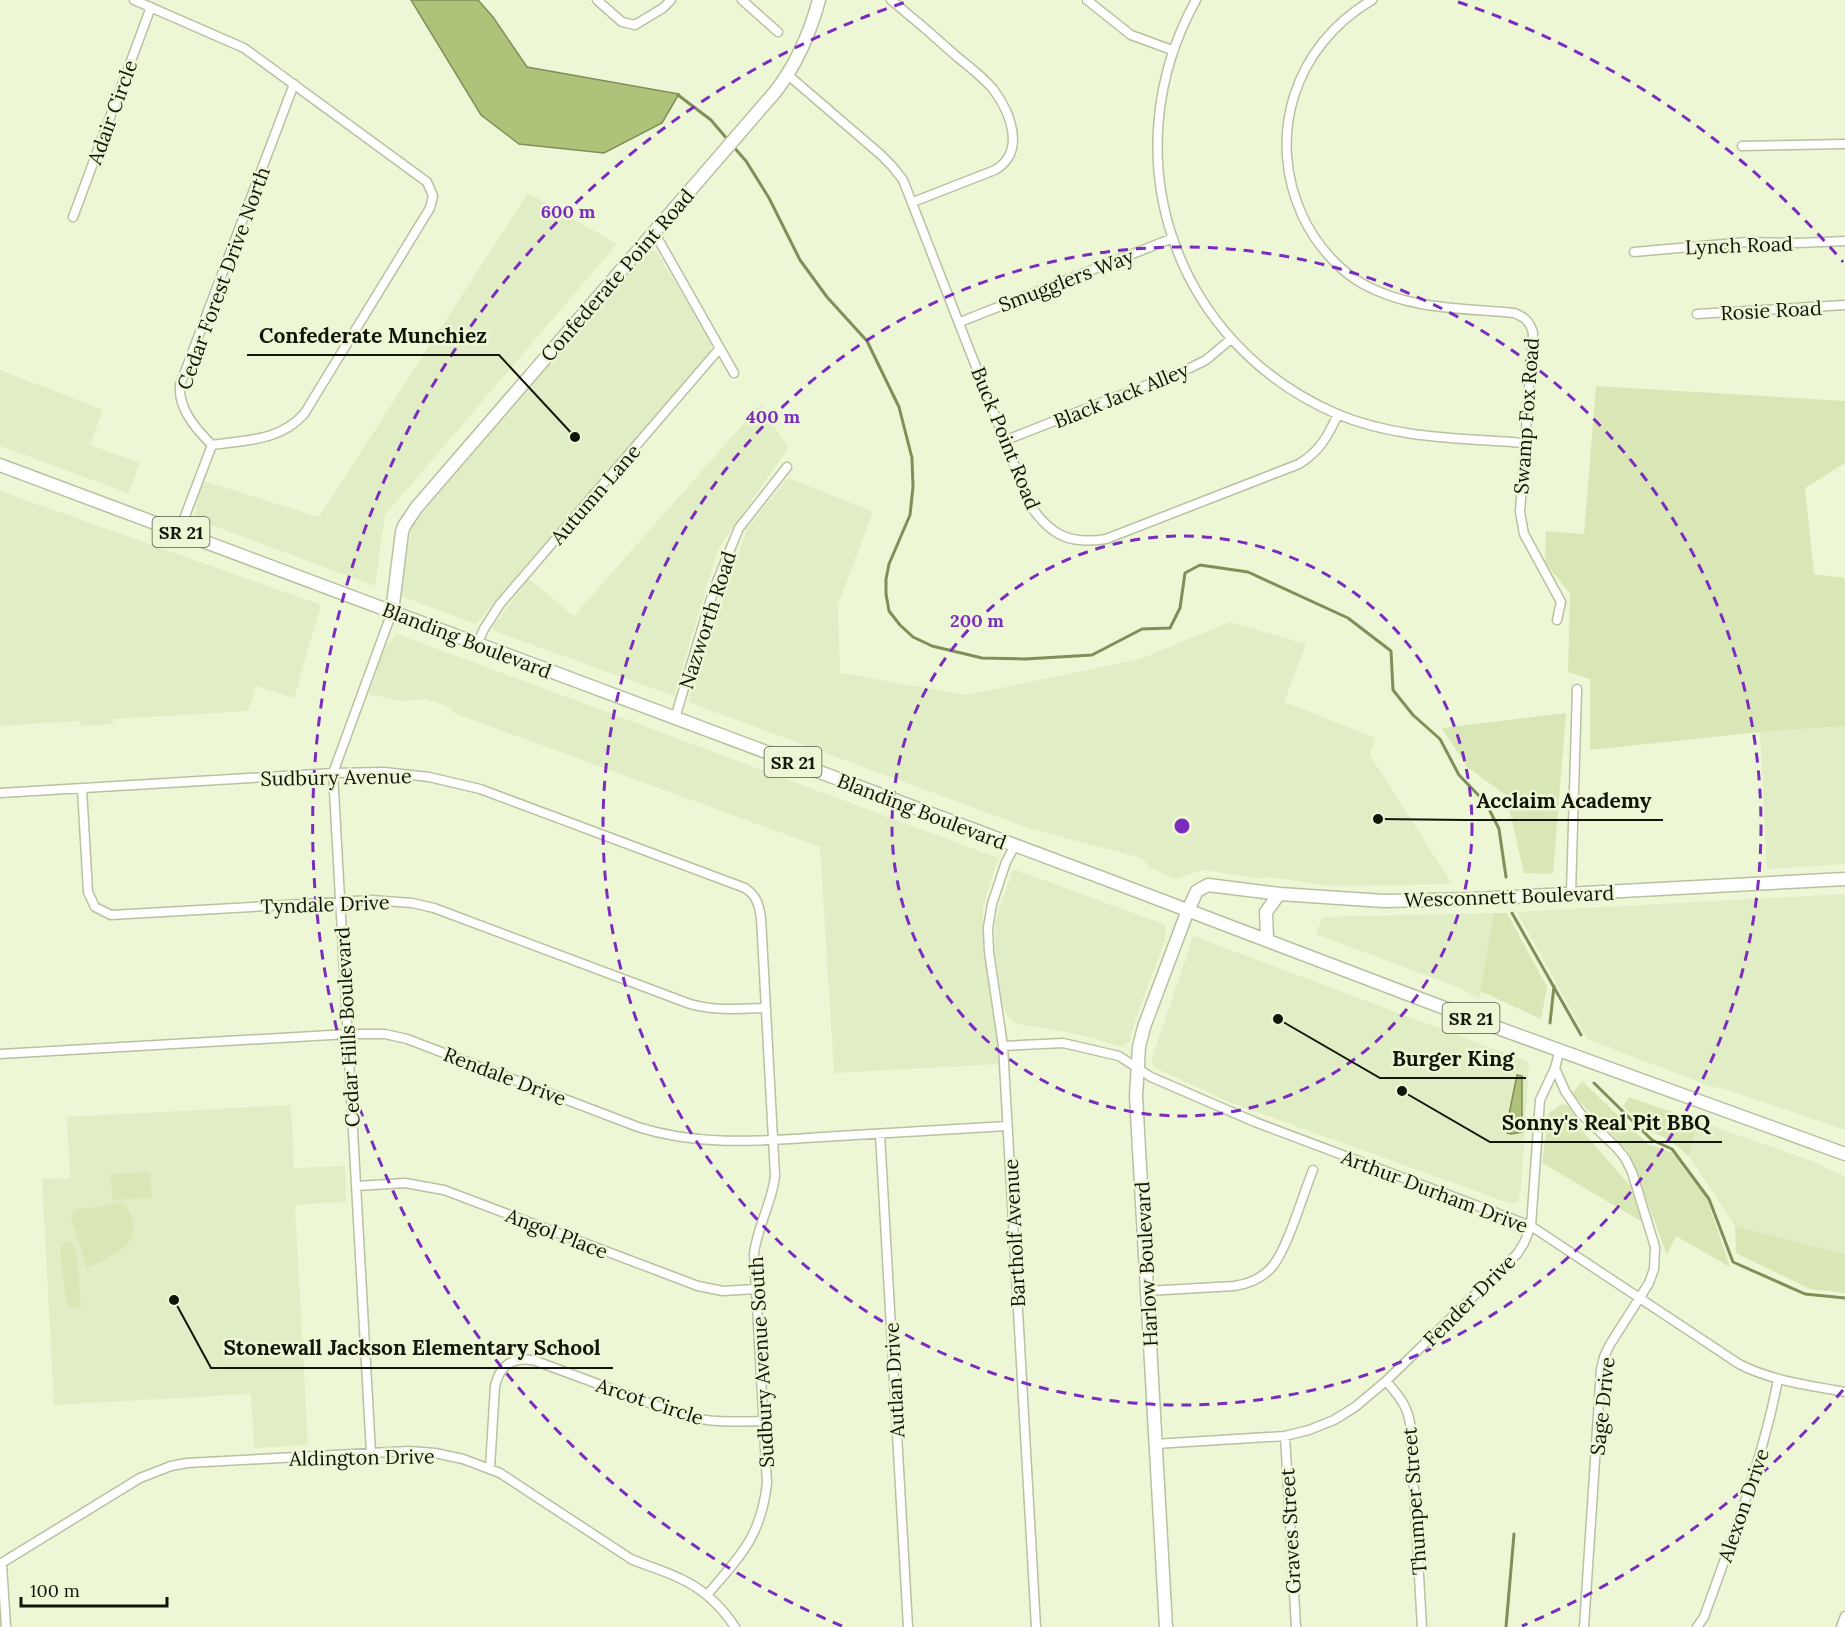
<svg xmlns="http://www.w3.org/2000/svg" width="1845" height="1627" font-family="Lora,serif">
<rect width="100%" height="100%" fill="#edf7d6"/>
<path fill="#e1edc4" d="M 528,193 L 617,244 L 385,515 L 375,586 L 195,519 L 197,499 L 204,481 L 319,517 Z
M 646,251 L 656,251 L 712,343 L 709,356 L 476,624 L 403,597 L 401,592 L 411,527 L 445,482 Z
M 0,370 L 103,410 L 90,445 L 140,463 L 128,493 L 0,446 Z
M 761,404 L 788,448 L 718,549 L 674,696 L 494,631 L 494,625 L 529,579 L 574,616 Z
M 788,478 L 873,512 L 838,605 L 840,673 L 967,695 L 1140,659 L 1230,622 L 1306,644 L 1284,702 L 1376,738 L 1370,755 L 1452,884 L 1332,886 L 1269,877 L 1259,879 L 1204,870 L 1175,879 L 1149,867 L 1142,858 L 1031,829 L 688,702 L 747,528 Z
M 0,491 L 321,605 L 294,698 L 256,686 L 248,711 L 113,719 L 113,724 L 80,726 L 79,721 L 0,726 Z
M 397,634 L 998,858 L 983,907 L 983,949 L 997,1042 L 999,1064 L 834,1073 L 820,847 L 451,712 L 452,708 L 426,699 L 401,701 L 369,694 L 384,649 Z
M 1845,726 L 1845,864 L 1767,869 L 1760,732 Z
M 1013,869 L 1166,925 L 1165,940 L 1135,1021 L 1130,1041 L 1122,1047 L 1077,1034 L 1017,1024 L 1009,1018 L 1004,1010 L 995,953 L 995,921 Z
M 1845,894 L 1845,1130 L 1722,1088 L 1712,1087 L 1587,1039 L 1517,912 Z
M 1494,913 L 1479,999 L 1460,988 L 1316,934 L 1323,917 Z
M 1193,936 L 1529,1062 L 1521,1189 L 1518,1202 L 1512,1204 L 1229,1102 L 1156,1068 L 1152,1065 L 1153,1055 Z
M 291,1105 L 294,1168 L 345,1166 L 346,1202 L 295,1205 L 308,1445 L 254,1448 L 251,1394 L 54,1405 L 42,1179 L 70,1178 L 67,1117 Z
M 1698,1121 L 1814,1162 L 1845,1177 L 1845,1254 L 1735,1226 L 1689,1156 Z"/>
<path fill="#d9e7b7" d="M 1596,386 L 1845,401 L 1845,463 L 1805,488 L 1814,574 L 1845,578 L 1845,726 L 1760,732 L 1590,750 L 1590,679 L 1568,672 L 1570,594 L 1545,562 L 1546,531 L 1584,534 Z
M 1566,713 L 1553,874 L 1524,873 L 1506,795 L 1467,767 L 1442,728 Z
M 1494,913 L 1507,913 L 1547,987 L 1541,1019 L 1480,991 Z
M 1582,1081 L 1648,1144 L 1672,1153 L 1707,1199 L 1730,1267 L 1676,1236 L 1667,1255 L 1628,1151 L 1572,1094 Z
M 1629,1097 L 1698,1121 L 1689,1156 L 1668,1139 L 1648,1130 L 1623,1106 Z
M 1563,1104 L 1569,1105 L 1585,1134 L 1632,1188 L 1644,1223 L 1542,1163 L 1549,1113 Z
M 150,1172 L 152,1198 L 112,1200 L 111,1174 Z
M 123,1202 C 152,1238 117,1255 87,1268 L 71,1218 L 76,1210 Z
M 1735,1226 L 1845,1254 L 1845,1293 L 1810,1289 L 1736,1253 Z
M 65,1241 L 72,1243 L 77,1257 L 81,1307 L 67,1308 L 60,1250 Z"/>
<path fill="#afc27a" stroke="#808e58" stroke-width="1.5" d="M 411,0 L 478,0 L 493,17 L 527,67 L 679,94 L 662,123 L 604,153 L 519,144 L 481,115 Z
M 1517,1075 L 1522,1076 L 1522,1132 L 1511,1134 L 1507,1133 L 1506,1129 Z"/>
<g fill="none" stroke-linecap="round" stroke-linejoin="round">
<path stroke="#808e58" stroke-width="3" d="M 678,95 L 711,120 L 728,140
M 732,145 L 746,161 L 769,198 L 800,260 L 827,297 L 867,341 L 899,407 L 912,458 L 913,487 L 910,515 L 889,564 L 886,579 L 886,594 L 889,611 L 900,625 L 913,637 L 932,646 L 982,658 L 1025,659 L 1092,655 L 1142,629 L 1170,628 L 1180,608 L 1185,573 L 1200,565 L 1248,572 L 1348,618 L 1391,651 L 1393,690 L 1413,715 L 1440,739 L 1459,775 L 1486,803 L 1499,829 L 1506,877
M 1512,913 L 1581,1035
M 1550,1023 L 1554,986
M 1594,1083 L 1652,1140 L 1672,1149 L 1709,1199 L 1733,1262 L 1805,1294 L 1845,1298
M 1506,1627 L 1514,1534"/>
<defs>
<path id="street" d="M 134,0 L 244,48 L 427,182 L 433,196 L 430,208 L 304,414 C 280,441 246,440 212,445
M 597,0 L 622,22 L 635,25 L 663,8 L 671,0
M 742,0 L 778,32
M 891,0 C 913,18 934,36 955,55 C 968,66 982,76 993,89 C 1011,113 1026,152 995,170 L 913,202
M 1087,0 L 1131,35 L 1172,50
M 1196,0 C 1110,155 1173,343 1337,414 C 1396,439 1462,438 1524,443
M 1372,0 C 1295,45 1265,136 1303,217 C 1316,244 1337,269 1363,284 C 1410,310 1462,308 1514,313 C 1525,317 1530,322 1533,333 L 1520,512 L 1524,534 L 1561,602 L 1557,620
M 788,75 L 880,154 L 892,166 L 903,180 L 1030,505 C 1050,535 1070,545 1106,539 L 1299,464 C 1320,451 1328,436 1338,414
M 1742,146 L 1845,144
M 73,217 L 151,7
M 654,232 L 734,373
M 1634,252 L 1747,242 L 1798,243 L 1845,241
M 1697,314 L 1845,305
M 960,322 L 1173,238
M 1006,440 L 1190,368 L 1206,360 L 1231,339
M 212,445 C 196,429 178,409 180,385 L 294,84
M 179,532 L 212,445
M 477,644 L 484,629 L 500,604 L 720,348
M 675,718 L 714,589 L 739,528 L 787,467
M 82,789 L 88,892 L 95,907 L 111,915 L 371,900 L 412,903 L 434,908 L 690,1004 C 716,1011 739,1009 766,1008
M 0,793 L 333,773 L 384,772 L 429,777 L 480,789 L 745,888 C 757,896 759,905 761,918 L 775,1176 C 772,1203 757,1227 754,1254 L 767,1483 C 761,1537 740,1556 707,1595
M 1015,845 L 1006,862 L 992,904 L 988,928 L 989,952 L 1003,1046 L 1036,1627
M 1571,893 L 1577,689
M 1003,1046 L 1063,1043 L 1119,1056 L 1151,1077 L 1255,1122 L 1531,1226 L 1739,1364 C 1772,1381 1808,1385 1845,1392
M 1560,1049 L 1555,1068 L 1565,1091 L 1580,1113 L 1616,1147 L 1625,1158 L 1632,1172 L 1655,1247 L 1654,1269 L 1649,1283 L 1609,1346 L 1604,1357 L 1601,1369 L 1584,1627
M 0,1054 L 348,1034 L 385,1034 L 407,1039 L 638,1127 C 704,1148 770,1140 838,1136 C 894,1133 951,1129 1007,1126
M 880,1134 L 908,1627
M 357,1186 L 405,1183 L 444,1190 L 698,1286 L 723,1291 L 756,1289
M 1147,1291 L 1234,1286 C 1248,1284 1261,1279 1271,1268 C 1287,1251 1303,1194 1313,1170
M 1386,1381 C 1398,1395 1407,1405 1410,1423 L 1422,1627
M 1285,1436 L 1296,1627
M 1155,1444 L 1285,1436 L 1309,1430 L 1334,1420 L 1355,1407 L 1386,1381 L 1517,1254 L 1524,1243 L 1531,1226 L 1540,1100 L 1555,1068
M 371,1453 L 333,773 L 392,612
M 490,1468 L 495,1386 C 500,1365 512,1357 533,1360 L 682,1415 C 710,1423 735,1422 763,1421
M 0,1564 L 140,1478 L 171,1466 L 187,1463 L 409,1451 L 435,1453 L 463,1459 L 500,1473 L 631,1559 C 647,1566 663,1570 679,1578 C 702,1588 721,1606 735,1627
M 2,1564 L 6,1627
M 1697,1627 L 1704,1617 C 1732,1539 1762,1462 1778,1380
M 1841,1627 L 1845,1616"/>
<path id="secondary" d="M 392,612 L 402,532 L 404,526 L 416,508 L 775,92 C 797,64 810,33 819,0
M 1267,940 L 1266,912 L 1279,894
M 1166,1627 L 1136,1096 L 1139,1047 L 1144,1027 L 1188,910 L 1197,891 L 1208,885 L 1280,894 L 1384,901 L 1473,899 L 1845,879"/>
<path id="primary" d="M 0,465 L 1108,880 L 1476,1020 L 1845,1154"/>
</defs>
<use href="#street" stroke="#b8c1a1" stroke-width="11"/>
<use href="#secondary" stroke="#b8c1a1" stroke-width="15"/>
<use href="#primary" stroke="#b8c1a1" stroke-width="15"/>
<use href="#street" stroke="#fff" stroke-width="8"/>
<use href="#secondary" stroke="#fff" stroke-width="12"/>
<use href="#primary" stroke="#fff" stroke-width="12"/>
</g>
<g fill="none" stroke="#7b2cbf" stroke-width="3" stroke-dasharray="10 8">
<circle cx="1182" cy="826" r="290"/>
<circle cx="1182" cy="826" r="579"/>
<path d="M1843 1390A869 869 0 0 1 1522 1626M842 1626A869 869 0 0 1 906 2M1458 2A869 869 0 0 1 1843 262"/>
</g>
<g text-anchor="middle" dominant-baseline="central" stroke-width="5" stroke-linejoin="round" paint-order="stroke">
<g fill="#edf7d6" stroke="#545946" stroke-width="1.5">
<rect x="152.5" y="517" width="57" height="30" rx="4.5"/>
<rect x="764.5" y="747" width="57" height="30" rx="4.5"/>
<rect x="1442.5" y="1003" width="57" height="30" rx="4.5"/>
</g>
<g font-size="18" font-weight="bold" fill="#121509">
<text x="181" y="532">SR 21</text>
<text x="793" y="762">SR 21</text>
<text x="1471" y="1018">SR 21</text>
</g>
<g font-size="20" fill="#121509" stroke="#edf7d6">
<text transform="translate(112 112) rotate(-70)">Adair Circle</text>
<text transform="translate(1739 245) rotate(-2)">Lynch Road</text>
<text transform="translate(617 275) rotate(-49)">Confederate Point Road</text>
<text transform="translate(223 278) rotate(-70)">Cedar Forest Drive North</text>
<text transform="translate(1066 280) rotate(-21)">Smugglers Way</text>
<text transform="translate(1771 310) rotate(-3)">Rosie Road</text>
<text transform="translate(1121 395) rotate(-22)">Black Jack Alley</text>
<text transform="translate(1526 416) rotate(-86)">Swamp Fox Road</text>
<text transform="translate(1006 438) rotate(68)">Buck Point Road</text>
<text transform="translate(595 494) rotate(-49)">Autumn Lane</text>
<text transform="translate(707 620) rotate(-72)">Nazworth Road</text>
<text transform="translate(467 640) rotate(21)">Blanding Boulevard</text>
<text transform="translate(336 777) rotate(-1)">Sudbury Avenue</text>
<text transform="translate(922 811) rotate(21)">Blanding Boulevard</text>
<text transform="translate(1509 896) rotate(-2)">Wesconnett Boulevard</text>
<text transform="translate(325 904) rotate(-2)">Tyndale Drive</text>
<text transform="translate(347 1027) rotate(-93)">Cedar Hills Boulevard</text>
<text transform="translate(505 1076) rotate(21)">Rendale Drive</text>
<text transform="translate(1435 1191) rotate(21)">Arthur Durham Drive</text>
<text transform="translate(557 1233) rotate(21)">Angol Place</text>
<text transform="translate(1014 1233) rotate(-93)">Bartholf Avenue</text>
<text transform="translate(1146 1264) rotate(-93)">Harlow Boulevard</text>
<text transform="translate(1469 1300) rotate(-45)">Fender Drive</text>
<text transform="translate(761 1362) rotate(-93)">Sudbury Avenue South</text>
<text transform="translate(894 1380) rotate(-93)">Autlan Drive</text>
<text transform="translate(650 1401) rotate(18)">Arcot Circle</text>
<text transform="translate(1602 1406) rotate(-84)">Sage Drive</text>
<text transform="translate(362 1457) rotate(-1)">Aldington Drive</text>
<text transform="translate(1414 1501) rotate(-94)">Thumper Street</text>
<text transform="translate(1743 1505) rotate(-71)">Alexon Drive</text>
<text transform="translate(1290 1531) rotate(-93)">Graves Street</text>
</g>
</g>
<circle cx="1182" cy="826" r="9" fill="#7b2cbf" stroke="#edf7d6" stroke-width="3"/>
<g font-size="18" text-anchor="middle" font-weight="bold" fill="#7b2cbf" stroke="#edf7d6" stroke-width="5" stroke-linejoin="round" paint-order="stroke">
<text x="568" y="218">600 m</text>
<text x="773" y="423">400 m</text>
<text x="977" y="627">200 m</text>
</g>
<path fill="none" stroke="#121509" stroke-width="2" d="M575 437L499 355H247M1378 819L1465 820H1663M1278 1019L1380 1078H1526M1402 1091L1490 1142H1722M174 1300L211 1368H613"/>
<g fill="#121509" stroke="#edf7d6" stroke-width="2">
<circle cx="575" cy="437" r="6"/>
<circle cx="1378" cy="819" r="6"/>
<circle cx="1278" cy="1019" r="6"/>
<circle cx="1402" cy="1091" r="6"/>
<circle cx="174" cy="1300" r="6"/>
</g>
<g font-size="21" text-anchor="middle" font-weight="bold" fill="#121509" stroke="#edf7d6" stroke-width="5" stroke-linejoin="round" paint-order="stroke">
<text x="373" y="343">Confederate Munchiez</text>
<text x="1564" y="808">Acclaim Academy</text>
<text x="1453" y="1066">Burger King</text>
<text x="1606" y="1130">Sonny's Real Pit BBQ</text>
<text x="412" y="1355">Stonewall Jackson Elementary School</text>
</g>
<path d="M21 1597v9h146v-9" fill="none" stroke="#121509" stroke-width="3"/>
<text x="30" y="1597" font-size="18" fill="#121509" stroke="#edf7d6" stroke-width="4.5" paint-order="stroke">100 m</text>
</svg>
